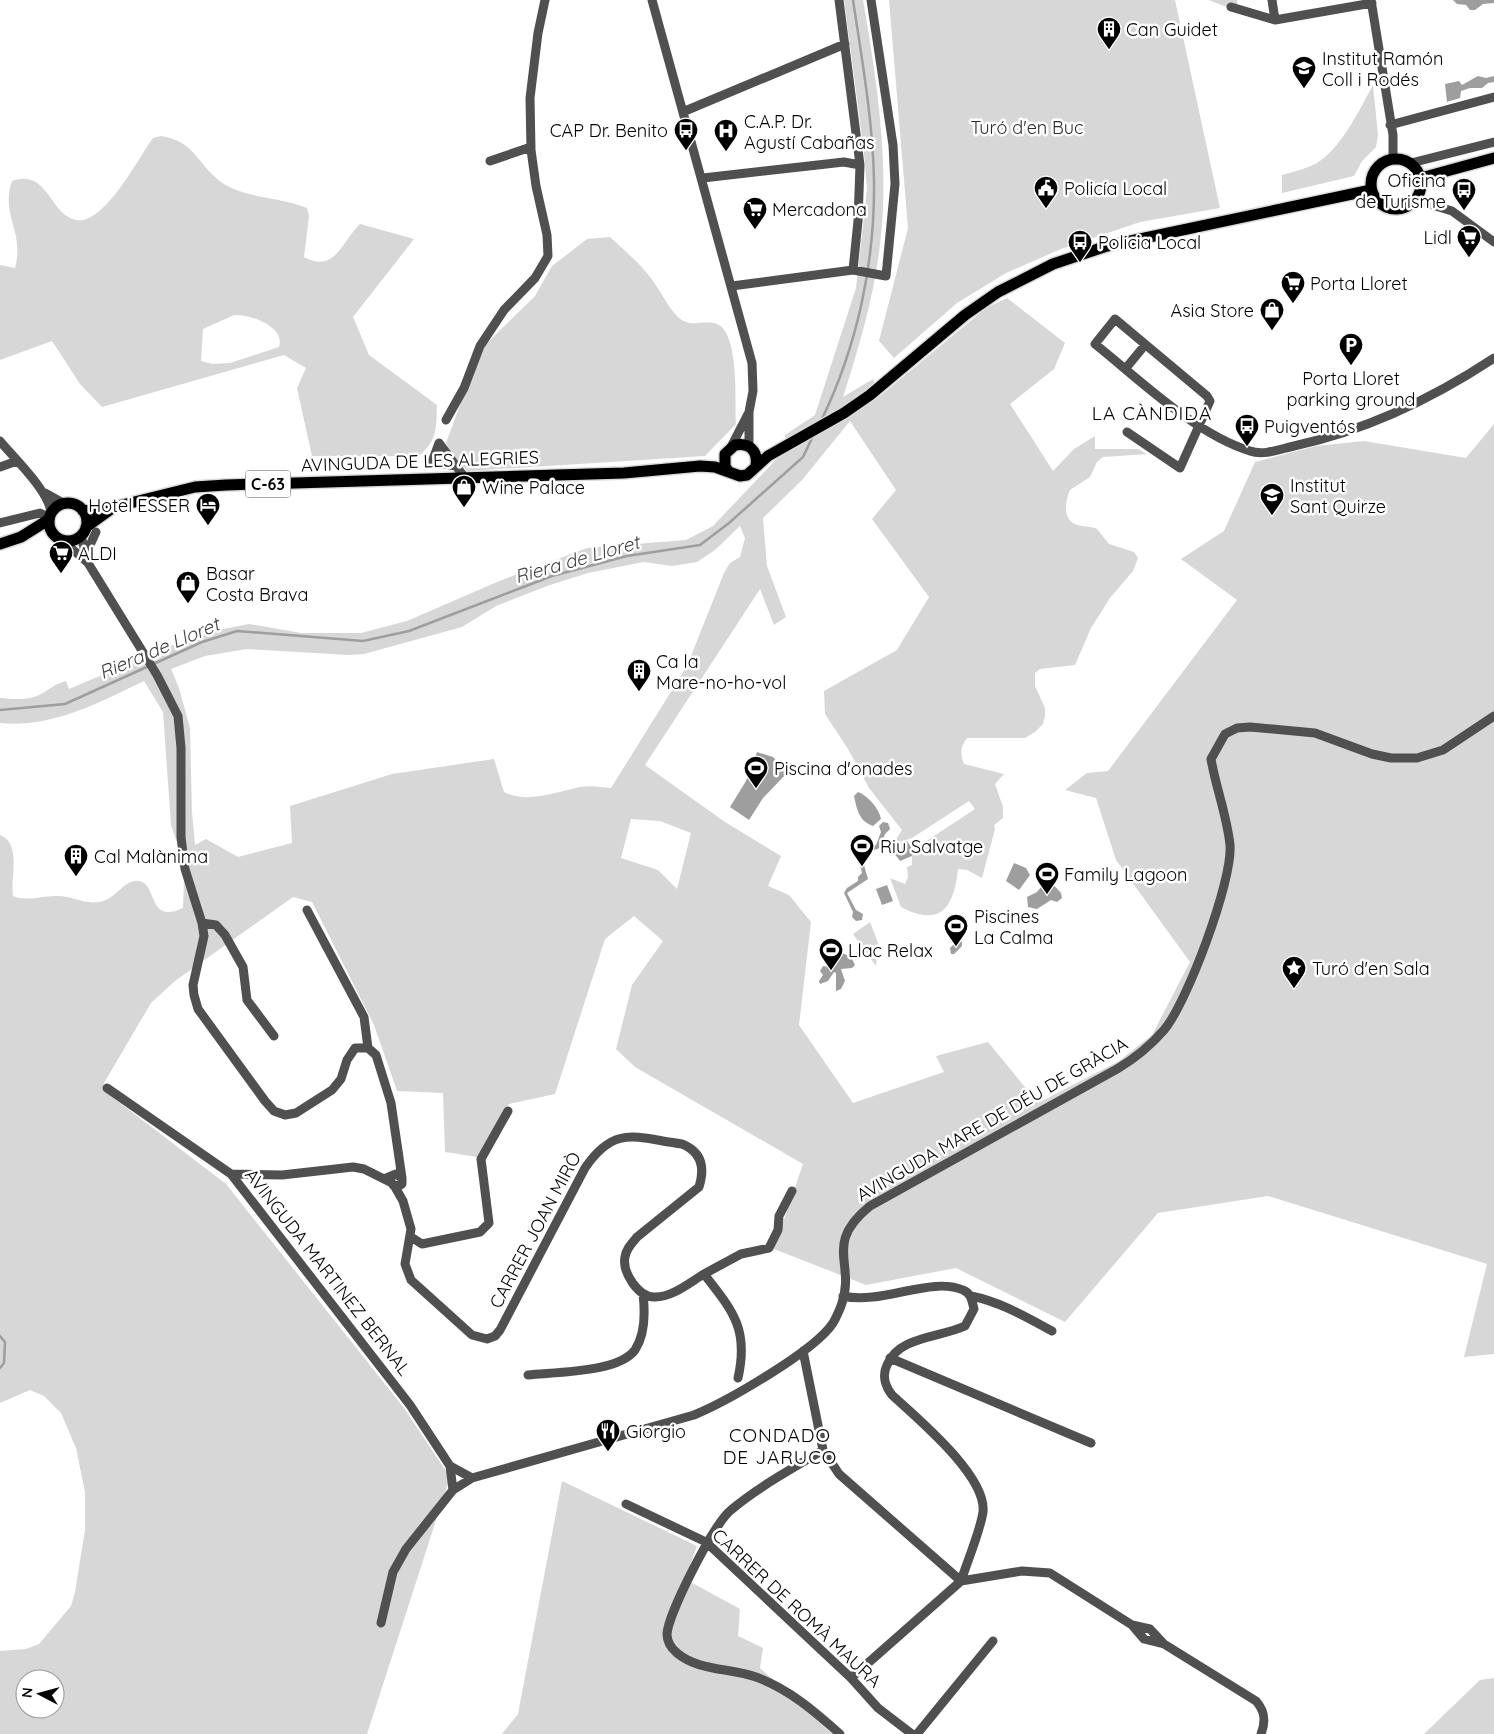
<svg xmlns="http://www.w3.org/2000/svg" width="1494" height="1734" font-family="Quicksand,sans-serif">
<rect width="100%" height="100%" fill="#fff"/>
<path fill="#d7d7d7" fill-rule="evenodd" d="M 844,0 L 863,0 C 876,75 889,159 881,235 C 876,290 860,344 843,397 L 873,379 L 880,396 L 986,308 L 1007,298 L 1065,343 L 1054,369 L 1010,404 L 1053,471 L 1074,449 L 1095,436 L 1095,449 L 1138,449 L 1147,454 L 1103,457 L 1097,462 L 1090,477 L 1070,490 C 1065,501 1062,520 1077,525 C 1084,527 1091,526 1097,529 L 1109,544 L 1134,552 L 1138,558 L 1133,571 L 1110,598 L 1091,628 L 1075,665 L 1040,669 L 1035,673 L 1035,686 L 1045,708 L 1045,716 L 1043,724 L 1035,732 L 1025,738 L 967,738 C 960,747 960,754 964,764 L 1004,774 L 995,784 L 1003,807 L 1003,818 L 994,825 L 995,829 L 982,878 L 967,870 L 958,869 C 954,907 941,928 901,907 L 890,878 L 905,884 L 908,877 L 907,867 L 912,865 L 912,857 L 916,848 L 975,809 L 969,801 L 912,838 L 893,844 L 902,830 L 869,788 L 848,749 L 825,714 L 824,691 L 897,650 L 929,597 L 872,519 L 896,490 L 850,421 L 802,480 L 763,518 L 767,566 L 786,617 L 774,625 L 760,589 L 645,765 L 725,822 L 781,856 L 768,886 L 789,895 L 811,922 L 799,1025 L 853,1103 L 944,1072 L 936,1056 L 988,1042 L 1038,1103 L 1119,1061 L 1152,1035 L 1190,962 L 1116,860 L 1096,798 L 1065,790 L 1087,773 L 1108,771 L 1237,600 L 1181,559 L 1224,531 L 1255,462 L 1316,446 L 1364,441 L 1466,458 L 1494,424 L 1494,1354 L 1464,1357 L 1487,1264 L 1268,1196 L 1158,1213 L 1065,1322 L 956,1268 L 866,1285 L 774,1249 L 803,1164 L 635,1067 L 616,1049 L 632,985 L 663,941 L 634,916 L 605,939 L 555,1094 L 509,1104 L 477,1157 L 445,1152 L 443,1093 L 397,1091 L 374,1025 L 312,902 L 293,897 L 175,981 L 151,1003 L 104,1083 L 103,1090 L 226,1184 L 404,1408 L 450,1477 L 367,1734 L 0,1734 L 0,1651 L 26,1649 L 39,1644 L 71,1606 L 75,1592 L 85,1530 L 85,1492 L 76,1448 L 61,1413 L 44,1396 L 30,1390 L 0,1403 L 0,835 C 22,844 10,877 13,896 C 28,902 43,895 58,896 C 74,896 86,906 103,901 C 116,898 125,879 139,881 C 158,884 147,925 183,908 L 184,878 L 181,855 L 171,825 L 163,712 L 144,681 C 98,703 53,728 0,723 L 0,698 C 13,699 29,701 41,694 C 50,689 55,684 66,681 L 69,689 L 173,645 L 218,630 L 249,624 L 301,633 L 361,633 L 407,621 L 497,582 L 587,548 L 686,540 L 713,526 L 786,449 L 785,435 L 815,415 L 856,288 L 867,189 L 864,153 ZM 740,526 L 745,538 L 740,557 L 730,563 L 724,573 L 687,666 L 611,788 C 601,787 590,785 580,787 C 556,792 527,804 504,792 L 494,759 L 392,774 L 290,806 L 292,843 L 238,857 L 206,839 L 195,845 L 192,812 L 190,728 L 179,688 L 171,669 L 205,656 L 247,649 L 349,655 L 364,654 L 462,627 L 496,606 L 547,586 L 588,573 L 644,562 L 672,566 L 697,562 L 715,550 ZM 631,819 L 660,821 L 691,833 L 677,889 L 658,870 L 621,858 ZM 25,1679 L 55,1679 L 55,1709 L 25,1709 Z
M 889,0 L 1175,0 L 1220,208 L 1140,222 L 1061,249 L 1006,273 L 957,303 L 894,358 L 879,341 L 908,228 Z
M 1209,0 L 1237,0 L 1239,12 Z
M 1373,85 L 1378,135 L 1376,147 L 1362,161 L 1354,176 L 1282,193 L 1282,175 C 1293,172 1305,169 1315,164 C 1340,151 1360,109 1373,85 Z
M 161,136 C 195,141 197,164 221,182 C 245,199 279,196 307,208 L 309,216 L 304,257 C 335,274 342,241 360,224 L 414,239 L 353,317 L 369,355 L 437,405 C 436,429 438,439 419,456 L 312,456 L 297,388 L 306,368 L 284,355 L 102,407 L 80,384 L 52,341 L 0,360 L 0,265 L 15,268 C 25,231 0,216 12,181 C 48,168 49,214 76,220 C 104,226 139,157 153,138 ZM 234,315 C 249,314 286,326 279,347 L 230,363 L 213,364 L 201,361 L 203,329 Z
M 610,237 C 625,251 641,264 653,281 C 662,293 668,308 679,318 C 692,329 707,318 719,325 C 739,337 735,403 736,424 L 705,456 L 467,471 L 451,454 L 446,443 L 479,354 L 487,343 L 535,296 L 552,266 L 587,239 Z
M 870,922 L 878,943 L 876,966 L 853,934 Z
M 562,1481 L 697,1546 L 685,1579 L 740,1609 L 738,1636 L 763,1648 L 760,1668 L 832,1734 L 502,1734 L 518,1714 Z
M 1494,1678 L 1494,1734 L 1424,1734 L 1480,1680 Z"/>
<path fill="#9e9e9e" d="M 1453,0 L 1494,0 L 1494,3 L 1483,4 L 1475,10 L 1470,10 L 1466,5 L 1457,4 Z
M 1478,76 L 1486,78 L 1494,76 L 1494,82 L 1488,83 L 1482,88 L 1470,88 L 1461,91 L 1460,98 L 1447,102 L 1445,84 L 1459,81 L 1462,85 Z
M 757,752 L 773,757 L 787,773 L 763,798 L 749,820 L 730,807 L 746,781 Z
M 858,792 C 868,796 879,808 881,819 L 873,826 C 859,821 857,810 854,796 Z
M 883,822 L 888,823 L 890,829 L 885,834 L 880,848 L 865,853 L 862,858 L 868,879 L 847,893 L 856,910 L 863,914 L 862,920 L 856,921 L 852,917 L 853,912 L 844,893 L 847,888 L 858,881 L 858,877 L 862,873 L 857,853 L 876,845 L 881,832 L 879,826 Z
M 907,841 L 914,852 L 912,856 L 900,861 L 894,853 L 898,844 Z
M 1014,863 L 1026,868 L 1030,875 L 1019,890 L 1006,881 Z
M 1049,880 L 1061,893 L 1062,898 L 1057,902 L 1051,900 L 1037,909 L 1028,907 L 1027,897 L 1037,892 L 1045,882 Z
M 887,885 L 893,901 L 882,905 L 876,889 Z
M 958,940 L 962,942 L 962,946 L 954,954 L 951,954 L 950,948 Z
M 840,952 L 851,957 L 855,965 L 852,968 L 841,969 L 845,981 L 841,989 L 836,991 L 836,973 L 834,972 L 828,981 L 820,984 L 819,981 L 823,975 L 820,971 L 823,966 L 830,967 L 830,964 L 824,960 L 826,953 Z"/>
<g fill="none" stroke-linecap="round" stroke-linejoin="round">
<path stroke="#9e9e9e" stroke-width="2.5" d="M 821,421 C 857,347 875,264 874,181 C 873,121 862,60 853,0
M 0,710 L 65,704 L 202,642 L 237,631 L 363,641 L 409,631 L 552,576 L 627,556 L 700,545 L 729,523 L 803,457 L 814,434
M 0,1336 L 5,1342 L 4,1363 L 0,1368"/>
<defs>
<path id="major" d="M1371 184a25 25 0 1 1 50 0a25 25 0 1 1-50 0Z
M 1421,178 L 1494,158
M 728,471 L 725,466 L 725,454 L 735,445 C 750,442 758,452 756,465
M49 522a19 19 0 1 1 38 0a19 19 0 1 1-38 0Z
M 83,511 L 114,507 L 195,487 L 226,485 L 624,473 L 700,466 L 715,467 L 740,476 L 747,475 L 768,456 L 844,413 L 870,395 L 965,315 L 998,292 L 1053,264 L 1107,246 L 1371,190
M 86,527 L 111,509
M 0,544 L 21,537 L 48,520"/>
</defs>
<use href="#major" stroke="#dbdbdb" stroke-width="14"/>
<path stroke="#505050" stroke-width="9" d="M 652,0 L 752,363 L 753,391 L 749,412 L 749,446
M 839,0 L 860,165 L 858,221 L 853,270
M 1272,0 L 1275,20
M 1371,0 L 1393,135 L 1393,158
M 1231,7 L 1275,20 L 1372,3
M 685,111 L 845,44
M 1390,125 L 1494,97
M 490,161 L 531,147
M 1411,163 L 1494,142
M 703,178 L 844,162 L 860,165
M 1416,200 L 1452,211 L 1494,242
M 732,286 L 853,270 L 886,276 L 895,184 L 893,145 L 871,0
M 1126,368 L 1145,345
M 446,420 L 464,388 L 480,346 L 504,310 L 535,278 L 548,256 L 547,235 L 536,186 L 531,150 L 530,98 L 538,33 L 545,0
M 1127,432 L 1180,468 L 1210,401 L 1207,396 L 1115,319 L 1095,344 C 1140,380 1195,434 1250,451 C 1264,456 1280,449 1294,446 C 1367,430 1432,399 1494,358
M 0,441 C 14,458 48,490 51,512
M 439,443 L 432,462 L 456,466
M 439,443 L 465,478
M 731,447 L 748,414
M 0,467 L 17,461
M 45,493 L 63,503
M 0,523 L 40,513 L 49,517
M 81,536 L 88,563 L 157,675 L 178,716 L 181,748 L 181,837 L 185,869 L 202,923 L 204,936 L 193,985 L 194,995 L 198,1009 L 265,1101 L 274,1111 L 285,1115 L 296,1113 L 332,1090 L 341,1079 L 347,1060 L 355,1048 L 368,1048 L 376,1055 L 391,1103 L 402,1178
M 62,540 L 88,563
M 86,554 L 96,532
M 307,910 L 364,1017 L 368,1048
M 202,923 L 216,925 L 225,935 L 243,967 L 247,1000 L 274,1036
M 107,1088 L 231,1174 L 410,1405 L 450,1466
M 231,1174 L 282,1175 L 353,1167 L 364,1169 L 384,1179
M 390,1182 L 384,1179 L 396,1174 L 402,1178 L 402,1184 L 399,1186 L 393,1185 L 390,1180 L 392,1176
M 395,1187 L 403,1201 L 411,1229 L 405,1264 L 411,1280 L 472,1335 L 487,1339 L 495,1336 L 500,1330 L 585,1168 C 615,1124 636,1138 682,1144 C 702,1152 705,1168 699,1187 L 637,1237 C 632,1243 626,1249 625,1257 C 622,1272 638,1297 654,1297 C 671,1298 689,1283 704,1274 C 733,1311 749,1329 738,1378
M 411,1237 L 422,1244 L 480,1232 L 489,1223 L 481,1159 L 508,1111
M 704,1274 L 741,1254 L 769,1248 L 778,1230 L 779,1216 L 792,1191
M 843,1296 C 882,1305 931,1276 963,1290 C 971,1293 972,1301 974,1309 L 965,1326 C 939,1338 899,1336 887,1365 C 882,1375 885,1386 892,1395 C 917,1418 987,1476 983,1512 C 980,1532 967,1562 961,1581
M 971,1296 C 1001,1302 1026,1317 1052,1331
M 803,1351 L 823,1450 L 839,1474 L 961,1581
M 890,1358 L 1091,1443
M 528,1375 C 554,1372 618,1373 635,1350 C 645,1335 645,1311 643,1294
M 823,1450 C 792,1469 758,1487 731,1510 C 714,1523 668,1614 667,1634 C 667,1642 671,1648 677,1653 C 698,1671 731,1668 756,1677 C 789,1689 814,1711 840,1734
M 453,1490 L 450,1466 L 472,1478
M 626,1504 L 706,1542 L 851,1678 L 878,1708 L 912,1734
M 961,1581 L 1022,1571 L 1050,1573 L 1132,1625 L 1144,1639 L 1164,1644 L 1256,1701 C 1265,1711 1266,1721 1261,1734
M 381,1623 L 393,1572 L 406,1549 L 453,1490 L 472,1478 L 694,1415 C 726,1402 815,1351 833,1323 C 836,1318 839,1311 841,1306 C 857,1263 822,1245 870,1206 L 1117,1069 C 1134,1059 1151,1045 1164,1030 C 1187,1003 1233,880 1230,845 C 1227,816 1216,788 1211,759 L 1225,734 L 1237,728 L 1250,727 L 1315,733 L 1372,754 L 1391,758 L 1417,758 L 1443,750 L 1494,716
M 1132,1625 L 1150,1629 L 1164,1644
M 851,1678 L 961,1581
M 917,1734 L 993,1641"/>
<use href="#major" stroke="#000" stroke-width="11"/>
</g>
<defs>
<symbol id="building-pin" viewBox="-11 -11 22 30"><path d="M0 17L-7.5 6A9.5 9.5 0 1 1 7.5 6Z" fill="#000" stroke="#fff"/><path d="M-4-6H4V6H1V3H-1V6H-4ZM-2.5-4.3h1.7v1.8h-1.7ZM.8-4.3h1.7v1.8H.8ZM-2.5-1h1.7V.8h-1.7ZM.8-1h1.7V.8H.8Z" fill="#fff"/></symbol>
<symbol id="school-pin" viewBox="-11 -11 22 30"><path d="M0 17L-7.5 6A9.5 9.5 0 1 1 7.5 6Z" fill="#000" stroke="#fff"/><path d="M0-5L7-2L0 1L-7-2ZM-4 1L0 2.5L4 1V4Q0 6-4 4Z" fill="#fff"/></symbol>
<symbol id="bus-pin" viewBox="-11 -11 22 30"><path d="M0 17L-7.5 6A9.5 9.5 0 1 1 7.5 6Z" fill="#000" stroke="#fff"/><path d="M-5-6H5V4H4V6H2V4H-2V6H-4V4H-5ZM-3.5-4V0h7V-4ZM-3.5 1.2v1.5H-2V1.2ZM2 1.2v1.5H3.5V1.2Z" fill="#fff"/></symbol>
<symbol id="hospital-pin" viewBox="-11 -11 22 30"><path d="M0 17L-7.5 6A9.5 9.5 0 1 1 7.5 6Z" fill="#000" stroke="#fff"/><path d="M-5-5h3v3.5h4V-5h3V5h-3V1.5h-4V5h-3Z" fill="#fff"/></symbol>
<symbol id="civic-pin" viewBox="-11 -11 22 30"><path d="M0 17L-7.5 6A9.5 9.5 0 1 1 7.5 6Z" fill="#000" stroke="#fff"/><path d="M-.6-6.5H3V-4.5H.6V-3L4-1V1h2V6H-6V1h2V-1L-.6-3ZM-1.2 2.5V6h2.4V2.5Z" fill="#fff"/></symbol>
<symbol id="supermarket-pin" viewBox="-11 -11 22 30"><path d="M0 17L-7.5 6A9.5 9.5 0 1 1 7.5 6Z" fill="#000" stroke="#fff"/><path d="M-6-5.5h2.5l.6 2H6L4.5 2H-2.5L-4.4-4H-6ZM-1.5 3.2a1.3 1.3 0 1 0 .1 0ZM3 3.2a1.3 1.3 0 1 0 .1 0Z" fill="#fff"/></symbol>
<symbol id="shop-pin" viewBox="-11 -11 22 30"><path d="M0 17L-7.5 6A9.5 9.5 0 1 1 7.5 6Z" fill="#000" stroke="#fff"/><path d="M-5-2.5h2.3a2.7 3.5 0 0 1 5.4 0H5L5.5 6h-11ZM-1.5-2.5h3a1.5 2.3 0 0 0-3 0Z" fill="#fff"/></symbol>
<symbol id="parking-pin" viewBox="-11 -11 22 30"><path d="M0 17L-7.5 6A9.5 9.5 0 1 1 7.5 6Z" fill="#000" stroke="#fff"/><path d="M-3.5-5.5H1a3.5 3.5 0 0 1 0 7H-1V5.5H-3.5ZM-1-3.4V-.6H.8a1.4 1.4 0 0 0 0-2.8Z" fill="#fff"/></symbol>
<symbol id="hotel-pin" viewBox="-11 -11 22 30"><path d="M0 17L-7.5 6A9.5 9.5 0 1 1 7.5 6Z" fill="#000" stroke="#fff"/><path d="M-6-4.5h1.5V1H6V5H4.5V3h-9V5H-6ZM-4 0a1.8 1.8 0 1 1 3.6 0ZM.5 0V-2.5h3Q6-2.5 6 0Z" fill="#fff"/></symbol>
<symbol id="stadium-pin" viewBox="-11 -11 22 30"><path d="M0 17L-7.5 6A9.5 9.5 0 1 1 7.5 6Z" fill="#000" stroke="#fff"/><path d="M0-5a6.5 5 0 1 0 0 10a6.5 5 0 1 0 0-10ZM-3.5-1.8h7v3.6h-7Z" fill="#fff"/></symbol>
<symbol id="sight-pin" viewBox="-11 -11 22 30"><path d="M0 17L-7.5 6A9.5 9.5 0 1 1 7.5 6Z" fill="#000" stroke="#fff"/><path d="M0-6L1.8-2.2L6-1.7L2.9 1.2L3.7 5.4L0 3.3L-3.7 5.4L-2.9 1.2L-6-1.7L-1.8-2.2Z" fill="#fff"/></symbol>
<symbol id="restaurant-pin" viewBox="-11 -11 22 30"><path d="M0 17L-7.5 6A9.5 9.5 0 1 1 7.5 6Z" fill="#000" stroke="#fff"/><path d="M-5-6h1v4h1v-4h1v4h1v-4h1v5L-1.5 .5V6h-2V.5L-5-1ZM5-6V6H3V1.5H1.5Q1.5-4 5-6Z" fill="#fff"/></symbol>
</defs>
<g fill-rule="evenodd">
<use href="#building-pin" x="1095" y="15" width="28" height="38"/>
<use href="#school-pin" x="1290" y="54" width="28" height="38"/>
<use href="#bus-pin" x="672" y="116" width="28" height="38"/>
<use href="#hospital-pin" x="712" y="117" width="28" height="38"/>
<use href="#civic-pin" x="1032" y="174" width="28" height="38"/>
<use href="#bus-pin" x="1450" y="176" width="28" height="38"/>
<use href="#supermarket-pin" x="741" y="195" width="28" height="38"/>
<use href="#supermarket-pin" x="1455" y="223" width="28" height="38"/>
<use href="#bus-pin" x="1066" y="228" width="28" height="38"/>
<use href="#supermarket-pin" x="1279" y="269" width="28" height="38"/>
<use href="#shop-pin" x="1258" y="296" width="28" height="38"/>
<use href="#parking-pin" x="1337" y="331" width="28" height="38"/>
<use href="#bus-pin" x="1233" y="412" width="28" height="38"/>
<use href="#shop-pin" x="450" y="473" width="28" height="38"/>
<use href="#school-pin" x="1258" y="481" width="28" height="38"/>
<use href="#hotel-pin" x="194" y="491" width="28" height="38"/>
<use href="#supermarket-pin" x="47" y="539" width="28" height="38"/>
<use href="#shop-pin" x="174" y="569" width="28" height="38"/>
<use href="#building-pin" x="625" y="657" width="28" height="38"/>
<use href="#stadium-pin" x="742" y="754" width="28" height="38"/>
<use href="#stadium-pin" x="848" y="832" width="28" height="38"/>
<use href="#building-pin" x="62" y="842" width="28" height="38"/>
<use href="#stadium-pin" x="1033" y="860" width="28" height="38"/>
<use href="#stadium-pin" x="942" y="912" width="28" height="38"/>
<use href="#stadium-pin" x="817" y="936" width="28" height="38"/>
<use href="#sight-pin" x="1280" y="954" width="28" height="38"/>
<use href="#restaurant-pin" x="594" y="1417" width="28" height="38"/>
</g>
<g text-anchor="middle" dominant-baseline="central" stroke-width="5" stroke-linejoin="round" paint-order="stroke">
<rect fill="#fff" stroke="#4c4c4c" stroke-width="1" x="245.5" y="470.5" width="45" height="27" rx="4"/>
<g font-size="16" font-weight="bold" fill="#000">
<text x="268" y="484">C-63</text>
</g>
<g font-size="18" fill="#000" stroke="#fff" text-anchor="start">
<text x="1126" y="29">Can Guidet</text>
<text x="1322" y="58">Institut Ramón<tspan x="1322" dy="21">Coll i Rodés</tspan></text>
<text x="744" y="121">C.A.P. Dr.<tspan x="744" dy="21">Agustí Cabañas</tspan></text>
<text x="668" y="130" text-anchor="end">CAP Dr. Benito</text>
<text x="1446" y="180" text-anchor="end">Oficina<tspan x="1446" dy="21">de Turisme</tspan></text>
<text x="1064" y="188">Policía Local</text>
<text x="772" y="209">Mercadona</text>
<text x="1452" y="237" text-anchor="end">Lidl</text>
<text x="1098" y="242">Policia Local</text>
<text x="1310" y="283">Porta Lloret</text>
<text x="1254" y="310" text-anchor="end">Asia Store</text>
<text x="1351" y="378" text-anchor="middle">Porta Lloret<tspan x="1351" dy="21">parking ground</tspan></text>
<text x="1264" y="426">Puigventós</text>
<text x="1290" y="485">Institut<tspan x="1290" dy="21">Sant Quirze</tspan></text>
<text x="482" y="487">Wine Palace</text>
<text x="190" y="505" text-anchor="end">Hotel ESSER</text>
<text x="78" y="553">ALDI</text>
<text x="206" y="573">Basar<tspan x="206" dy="21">Costa Brava</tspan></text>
<text x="656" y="661">Ca la<tspan x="656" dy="21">Mare-no-ho-vol</tspan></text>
<text x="774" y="768">Piscina d'onades</text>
<text x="880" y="846">Riu Salvatge</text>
<text x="94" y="856">Cal Malànima</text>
<text x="1064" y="874">Family Lagoon</text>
<text x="974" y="916">Piscines<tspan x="974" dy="21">La Calma</tspan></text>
<text x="848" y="950">Llac Relax</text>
<text x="1312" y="968">Turó d'en Sala</text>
<text x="626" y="1431">Giorgio</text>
</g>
<g font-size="18" fill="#2e2e2e" stroke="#fff">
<text x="1027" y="127">Turó d'en Buc</text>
</g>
<g font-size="18" fill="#000" stroke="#fff">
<text transform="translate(420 461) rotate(-2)">AVINGUDA DE LES ALEGRIES</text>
<text transform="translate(992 1119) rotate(-30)">AVINGUDA MARE DE DÉU DE GRÀCIA</text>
<text transform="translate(535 1230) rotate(-62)">CARRER JOAN MIRÒ</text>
<text transform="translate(328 1272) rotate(52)">AVINGUDA MARTINEZ BERNAL</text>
<text transform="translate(797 1608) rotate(43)">CARRER DE ROMÀ MAURA</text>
</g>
<g font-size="19" letter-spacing="1" fill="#000" stroke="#fff">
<text x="1152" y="413">LA CÀNDIDA</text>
<text x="780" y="1435">CONDADO<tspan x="780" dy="22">DE JARUCO</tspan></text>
</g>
<g font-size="19" font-style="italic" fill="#3f3f3f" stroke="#fff">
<text transform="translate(577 559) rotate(-16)">Riera de Lloret</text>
<text transform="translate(159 648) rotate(-23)">Riera de Lloret</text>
</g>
</g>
<g transform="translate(40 1694) rotate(276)"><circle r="24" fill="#ffffff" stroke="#999999"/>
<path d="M0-4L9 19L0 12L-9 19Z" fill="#000000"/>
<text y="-8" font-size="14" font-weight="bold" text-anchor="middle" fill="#000000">N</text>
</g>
</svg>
